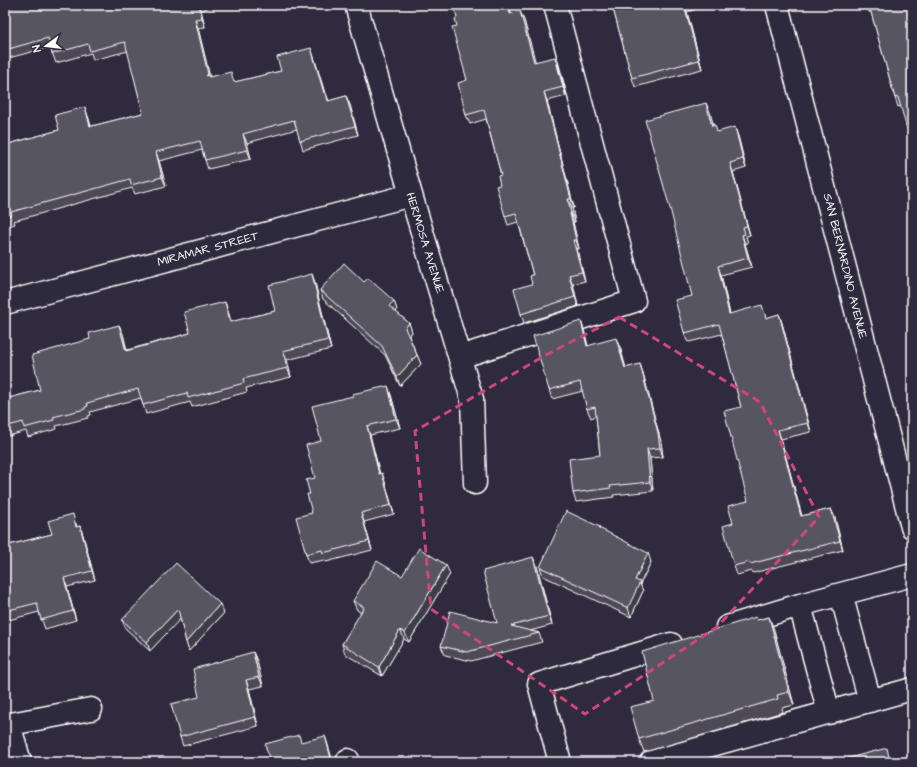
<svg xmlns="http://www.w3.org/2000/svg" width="917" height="767" font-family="'Architects Daughter',sans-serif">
<rect width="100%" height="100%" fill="#2f2a3d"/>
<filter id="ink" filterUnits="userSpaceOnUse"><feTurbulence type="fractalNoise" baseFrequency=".025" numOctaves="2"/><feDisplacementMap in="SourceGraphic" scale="8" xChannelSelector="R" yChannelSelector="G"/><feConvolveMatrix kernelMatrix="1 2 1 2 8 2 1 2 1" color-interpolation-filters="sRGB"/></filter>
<g filter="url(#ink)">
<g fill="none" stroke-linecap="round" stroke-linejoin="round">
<defs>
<path id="minor" d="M 356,5 L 411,195 L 472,399 L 475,483
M 5,303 L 411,195
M 460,357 L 634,301 L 555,5
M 841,594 L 870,701
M 800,605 L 829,713
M 727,627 L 800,605 L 912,575
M 9,724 L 20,762
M 5,725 L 91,709
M 348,760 L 349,762
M 560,762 L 539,684 L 671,644
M 651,762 L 912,689"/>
<path id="major" d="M 777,5 L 912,527"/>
</defs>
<use href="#minor" stroke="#fff" stroke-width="25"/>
<use href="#major" stroke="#fff" stroke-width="25"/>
<use href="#minor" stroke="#2f2a3d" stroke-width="22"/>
<use href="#major" stroke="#2f2a3d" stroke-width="22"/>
</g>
<path fill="#4d4956" stroke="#fff" d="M 5,5 L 218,5 L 201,10 L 205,27 L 198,28 L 210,77 L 235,82 L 281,71 L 314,57 L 325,93 L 326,93 L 329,101 L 346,96 L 350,105 L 358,135 L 303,150 L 297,129 L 247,143 L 251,159 L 208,169 L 205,160 L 202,150 L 159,161 L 166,186 L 135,194 L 132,188 L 14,221 L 15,224 L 5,227 L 5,145 L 59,130 L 88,116 L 91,126 L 92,126 L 143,113 L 128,51 L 93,60 L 91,53 L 56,63 L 50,47 L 5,59 Z
M 281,5 L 293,5 L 287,11 Z
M 509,5 L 511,13 L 524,20 L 535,62 L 558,66 L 566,96 L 547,101 L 574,208 L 572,208 L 575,222 L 573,222 L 579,249 L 577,249 L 585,281 L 573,284 L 578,306 L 524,323 L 521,314 L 532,284 L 533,275 L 518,222 L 508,225 L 505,216 L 500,185 L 501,175 L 486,119 L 470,124 L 466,115 L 467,80 L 457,26 Z
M 612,5 L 699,5 L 700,8 L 687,12 L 702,69 L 635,87 L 632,78 Z
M 866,5 L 912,5 L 901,106 L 898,107 L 895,98 L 871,12 L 869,12 Z
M 710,112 L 713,125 L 717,132 L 738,136 L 746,168 L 733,172 L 750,235 L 746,236 L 748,243 L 745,244 L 752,267 L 721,275 L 730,314 L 766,314 L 767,318 L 779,314 L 782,323 L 811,432 L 781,439 L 802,516 L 831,509 L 835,518 L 843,550 L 753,573 L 752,571 L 737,575 L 734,566 L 733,523 L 748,501 L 741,407 L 722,334 L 689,342 L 687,341 L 684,332 L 692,296 Z
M 312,274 L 315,283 L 331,349 L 287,360 L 291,377 L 246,388 L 247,392 L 192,407 L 190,402 L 146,414 L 141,398 L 90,412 L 91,415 L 88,416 L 88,418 L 56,426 L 57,429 L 28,437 L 26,431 L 5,437 L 5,399 L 40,390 L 90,339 L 119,325 L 123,334 L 127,350 L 190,333 L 225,302 L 231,322 L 275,311 Z
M 364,282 L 394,301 L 397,310 L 396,312 L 409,323 L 412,332 L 409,336 L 421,364 L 400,386 L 385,355 L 323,299 L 320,290 Z
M 581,321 L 584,330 L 588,346 L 620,347 L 626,368 L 640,364 L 643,373 L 661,442 L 663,457 L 650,458 L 653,491 L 613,495 L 614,497 L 576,502 L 573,493 L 600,455 L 596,416 L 591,418 L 587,409 L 583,391 L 552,399 L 549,390 Z
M 391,395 L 400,428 L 370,435 L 380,474 L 385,482 L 394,514 L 364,522 L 372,550 L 326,562 L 325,560 L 309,563 L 306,554 L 312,513 L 310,494 L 315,478 Z
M 76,523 L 77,527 L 80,526 L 83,535 L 95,580 L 67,587 L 76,620 L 45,629 L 39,612 L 5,621 L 5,546 L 52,534 Z
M 600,527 L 600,529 L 651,562 L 640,584 L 643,591 L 631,617 L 543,576 L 540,567 Z
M 537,566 L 552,625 L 530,631 L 539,633 L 542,642 L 471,661 L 445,655 L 441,646 L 497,623 Z
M 450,574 L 409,642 L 404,639 L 382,676 L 345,654 L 342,644 L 361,613 L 357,610 L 353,601 L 402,576 Z
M 224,613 L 189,651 L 186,642 L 180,618 L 150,651 L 126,629 L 122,620 Z
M 769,617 L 774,630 L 794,705 L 782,708 L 783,712 L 644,752 L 639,739 L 654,701 L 757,620 Z
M 253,652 L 257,661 L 263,686 L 249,689 L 258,726 L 183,746 L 180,737 L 199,697 Z"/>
<path fill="#3e3c46" stroke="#fff" d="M 199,5 L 201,10 L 205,27 L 202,18 Z
M 285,5 L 293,5 L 287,11 Z
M 684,5 L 687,12 L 702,69 L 699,60 Z
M 520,11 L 524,20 L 538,71 L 534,62 Z
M 195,19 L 198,28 L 212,86 L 206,76 Z
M 311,48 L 314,57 L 327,102 L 324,93 Z
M 555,57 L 558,66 L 566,96 L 563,87 Z
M 544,92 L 547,101 L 574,208 L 571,199 Z
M 346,96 L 350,105 L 358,135 L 355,126 Z
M 706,103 L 710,112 L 716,135 L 712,126 Z
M 85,107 L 88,116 L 93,135 L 90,126 Z
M 735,127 L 738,136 L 746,168 L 743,159 Z
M 243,134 L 247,143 L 251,159 L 247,150 Z
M 156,152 L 159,161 L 166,186 L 162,177 Z
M 730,163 L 733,172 L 750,235 L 747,226 Z
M 568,199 L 572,208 L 575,222 L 571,213 Z
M 570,213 L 573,222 L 579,249 L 576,240 Z
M 742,235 L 745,244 L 752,267 L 748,258 Z
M 573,240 L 577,249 L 585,281 L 582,272 Z
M 718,266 L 721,275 L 732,323 L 729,314 Z
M 312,274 L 315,283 L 331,349 L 328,340 Z
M 569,275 L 573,284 L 578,306 L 575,297 Z
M 394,301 L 397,310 L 393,315 L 389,306 Z
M 225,302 L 228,311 L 234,331 L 230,322 Z
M 779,314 L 782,323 L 811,432 L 808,423 Z
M 581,321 L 584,330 L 590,355 L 587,346 Z
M 409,323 L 412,332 L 408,337 L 405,328 Z
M 119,325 L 123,334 L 129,360 L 126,351 Z
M 616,338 L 620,347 L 628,377 L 625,368 Z
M 283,351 L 287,360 L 291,377 L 287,368 Z
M 417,355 L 421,364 L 400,386 L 397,377 Z
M 640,364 L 643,373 L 661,442 L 663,457 L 660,448 Z
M 388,386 L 391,395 L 400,428 L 396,419 Z
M 367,426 L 370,435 L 382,483 L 379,474 Z
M 778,430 L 781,439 L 804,525 L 801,516 Z
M 647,449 L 650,458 L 653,491 L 650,482 Z
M 382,473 L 385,482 L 394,514 L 391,505 Z
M 831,509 L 835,518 L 843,550 L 840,541 Z
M 361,513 L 364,522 L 372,550 L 369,541 Z
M 80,526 L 83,535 L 95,580 L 92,571 Z
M 648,553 L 651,562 L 640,584 L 643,591 L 631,617 L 628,608 L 635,580 Z
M 533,557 L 537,566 L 552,625 L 549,616 Z
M 446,565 L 450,574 L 409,642 L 405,633 Z
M 64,578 L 67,587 L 76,620 L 73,611 Z
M 220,604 L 224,613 L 189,651 L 186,642 Z
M 178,609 L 181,618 L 150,651 L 147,642 Z
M 769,617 L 774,630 L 794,705 L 789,692 Z
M 400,630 L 404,639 L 382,676 L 379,667 Z
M 253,652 L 257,661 L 263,686 L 259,677 Z
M 246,680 L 249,689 L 258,726 L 255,717 Z
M 325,736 L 328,745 L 333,762 L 332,762 Z"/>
<path fill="#595564" stroke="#fff" d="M 5,5 L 199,5 L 202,18 L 195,19 L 208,74 L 206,76 L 208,75 L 209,77 L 231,72 L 234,82 L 281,71 L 277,57 L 311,48 L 324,93 L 326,93 L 328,101 L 346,96 L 355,126 L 300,141 L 294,120 L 243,134 L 247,150 L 205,160 L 200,141 L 156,152 L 162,177 L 131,185 L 130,179 L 11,212 L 12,215 L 5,217 L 5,145 L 59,130 L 55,115 L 85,107 L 90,126 L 92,126 L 143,113 L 125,42 L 90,51 L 88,44 L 52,54 L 48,38 L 5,50 Z
M 454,5 L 508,5 L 510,14 L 520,11 L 534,62 L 555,57 L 563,87 L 544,92 L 571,199 L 568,199 L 571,213 L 570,213 L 576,240 L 573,240 L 582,272 L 569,275 L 575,297 L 521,314 L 514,289 L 532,284 L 530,276 L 533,275 L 516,213 L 505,216 L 496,186 L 500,185 L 498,176 L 501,175 L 484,110 L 466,115 L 458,83 L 467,80 L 452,27 L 457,26 L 455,19 L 457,18 Z
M 612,5 L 684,5 L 699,60 L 632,78 Z
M 869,5 L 912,5 L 912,147 L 898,97 L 895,98 Z
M 706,103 L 712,126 L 715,125 L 717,132 L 735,127 L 743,159 L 730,163 L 747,226 L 743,227 L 745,234 L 742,235 L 748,258 L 718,266 L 729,314 L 762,305 L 766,318 L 779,314 L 808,423 L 778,430 L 801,516 L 831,509 L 840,541 L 750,564 L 749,562 L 734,566 L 723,526 L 733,523 L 728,506 L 748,501 L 724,411 L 741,407 L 719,324 L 685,333 L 684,332 L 675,300 L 692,296 L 671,212 L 645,120 Z
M 344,263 L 364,282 L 368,278 L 394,301 L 389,306 L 409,323 L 405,328 L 417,355 L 397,377 L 382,346 L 320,290 Z
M 312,274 L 328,340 L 283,351 L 287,368 L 243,379 L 244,383 L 188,398 L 187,393 L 143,405 L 138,389 L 87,403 L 88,406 L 85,407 L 85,409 L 53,417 L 54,420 L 24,428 L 23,422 L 5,427 L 5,399 L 40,390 L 32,355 L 90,339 L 89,333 L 119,325 L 126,351 L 190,333 L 184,312 L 225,302 L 230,322 L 275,311 L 269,285 Z
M 581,321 L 587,346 L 616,338 L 625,368 L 640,364 L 658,433 L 660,448 L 647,449 L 650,482 L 610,486 L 611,488 L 573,493 L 569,459 L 600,455 L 595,407 L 587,409 L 580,382 L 549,390 L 533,336 Z
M 388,386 L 396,419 L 367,426 L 379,474 L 382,473 L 391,505 L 361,513 L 369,541 L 323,553 L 322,550 L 306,554 L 296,517 L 312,513 L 307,494 L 310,494 L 306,480 L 315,478 L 306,445 L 321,441 L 312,406 L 353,396 L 352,394 Z
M 566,511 L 600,527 L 599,528 L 648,553 L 635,580 L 640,582 L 628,608 L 540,567 Z
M 73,514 L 76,527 L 80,526 L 92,571 L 64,578 L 73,611 L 41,620 L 37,603 L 5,611 L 5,546 L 52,534 L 48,521 Z
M 419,548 L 446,565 L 405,633 L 400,630 L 379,667 L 342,644 L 364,607 L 353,601 L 377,561 L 402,576 Z
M 533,557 L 549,616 L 511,626 L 539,633 L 467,652 L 441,646 L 450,611 L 497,623 L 483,571 Z
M 176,563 L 220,604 L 186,642 L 178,609 L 147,642 L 122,620 Z
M 756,617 L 757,620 L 769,617 L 789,692 L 777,695 L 778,699 L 639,739 L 630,707 L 654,701 L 642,652 Z
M 253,652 L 259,677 L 246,680 L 255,717 L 180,737 L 171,704 L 199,697 L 193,669 Z
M 299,735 L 301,742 L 325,736 L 332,762 L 270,762 L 265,744 Z
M 887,748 L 890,762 L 842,762 L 841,760 Z
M 912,759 L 912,762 L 902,762 Z"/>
</g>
<path fill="none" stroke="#ce467c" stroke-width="3" stroke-dasharray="8 5" stroke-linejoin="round" d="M 619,317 L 760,402 L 819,517 L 717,627 L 585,714 L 431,609 L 415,431 L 544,356 Z"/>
<g text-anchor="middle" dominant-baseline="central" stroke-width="3" stroke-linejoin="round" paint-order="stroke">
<g font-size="12" fill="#fff" stroke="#2f2a3d">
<text transform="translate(425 243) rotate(73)">HERMOSA AVENUE</text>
<text transform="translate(208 249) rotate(-15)">MIRAMAR STREET</text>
<text transform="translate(845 266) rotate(76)">SAN BERNARDINO AVENUE</text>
</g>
</g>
<rect width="917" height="767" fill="none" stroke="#2f2a3d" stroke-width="20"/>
<rect x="10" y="10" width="897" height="747" fill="none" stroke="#fff" stroke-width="1.5" filter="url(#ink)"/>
<g transform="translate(46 46) rotate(255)" stroke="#2f2a3d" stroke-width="3" paint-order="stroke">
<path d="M0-3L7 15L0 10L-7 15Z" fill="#ffffff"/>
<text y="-6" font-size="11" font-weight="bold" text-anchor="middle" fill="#ffffff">N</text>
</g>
</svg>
